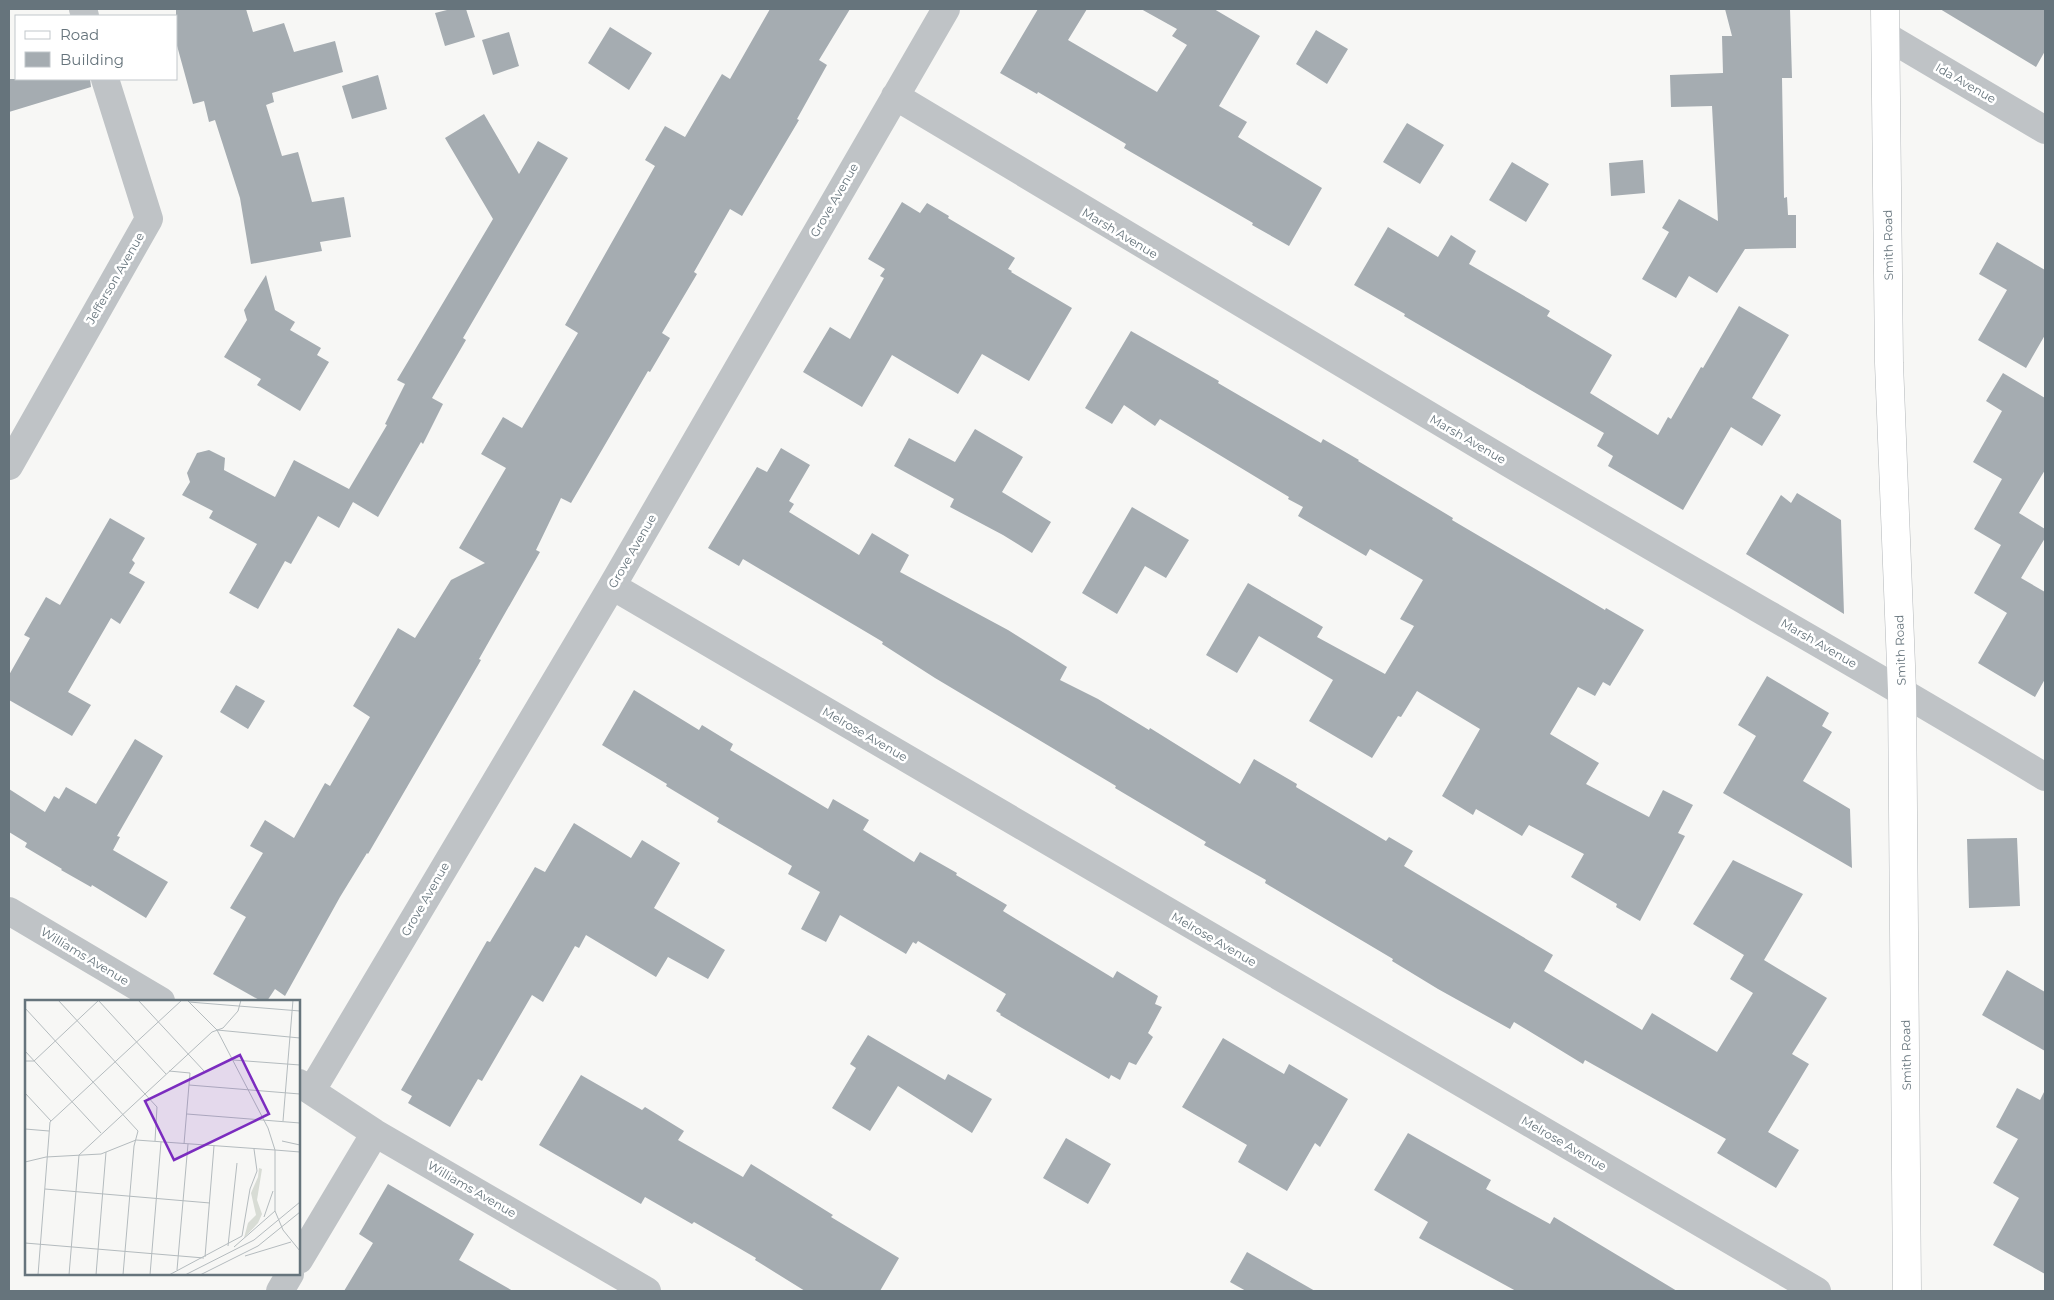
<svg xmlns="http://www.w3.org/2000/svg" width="2054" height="1300" font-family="Montserrat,sans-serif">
<rect width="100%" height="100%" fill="#f7f7f5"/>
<path fill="#a5acb1" d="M 176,9 L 246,9 L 253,32 L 284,23 L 294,52 L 335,41 L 343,72 L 272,93 L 274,102 L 266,105 L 282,156 L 298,152 L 312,202 L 344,197 L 351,237 L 320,242 L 322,251 L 251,264 L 240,198 L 215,120 L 209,122 L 204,101 L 193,104 L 176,42 Z
M 451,9 L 466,9 L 475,37 L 445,46 L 435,13 Z
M 770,9 L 850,9 L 819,60 L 827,65 L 797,119 L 799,120 L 742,216 L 730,209 L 694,272 L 697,274 L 662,333 L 670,338 L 650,372 L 648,371 L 571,503 L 561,498 L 536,550 L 540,552 L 479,659 L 481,660 L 368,854 L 367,853 L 340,897 L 285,996 L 275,989 L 267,1001 L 261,1001 L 213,974 L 246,917 L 230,908 L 263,853 L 250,846 L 265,820 L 294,838 L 325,783 L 330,786 L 370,717 L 353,706 L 398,628 L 415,638 L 451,580 L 485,563 L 459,548 L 506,468 L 481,454 L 503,417 L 522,428 L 578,333 L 565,325 L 655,166 L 645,160 L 665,126 L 685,137 L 722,74 L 730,79 Z
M 1038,9 L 1087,9 L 1068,40 L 1157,92 L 1187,45 L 1172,36 L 1177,29 L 1141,9 L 1214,9 L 1260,36 L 1219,106 L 1247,122 L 1238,137 L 1322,188 L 1289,246 L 1252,225 L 1253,223 L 1124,148 L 1126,144 L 1038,92 L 1037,94 L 1000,73 Z
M 1725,9 L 1790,9 L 1792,78 L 1782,78 L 1784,198 L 1787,197 L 1788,215 L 1796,215 L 1796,248 L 1745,249 L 1717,293 L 1689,276 L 1676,298 L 1642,279 L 1669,232 L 1662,228 L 1679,199 L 1718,221 L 1712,106 L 1671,107 L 1670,75 L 1723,73 L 1722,36 L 1732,36 Z
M 1940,9 L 2045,9 L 2045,51 L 2036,67 Z
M 610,27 L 652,53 L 629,90 L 588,63 Z
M 1316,30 L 1348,49 L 1327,84 L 1296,64 Z
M 509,32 L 519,66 L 493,75 L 482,40 Z
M 378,75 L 387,109 L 352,119 L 342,86 Z
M 9,79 L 90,79 L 91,87 L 9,112 Z
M 484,114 L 519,174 L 538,141 L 568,158 L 463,338 L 466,340 L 432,398 L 443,404 L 423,444 L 421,442 L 378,517 L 353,502 L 339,528 L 318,516 L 291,564 L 285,561 L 258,609 L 229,593 L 257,544 L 209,518 L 213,511 L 182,495 L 190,482 L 187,473 L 197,453 L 209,450 L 225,458 L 224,470 L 275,497 L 294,460 L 349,489 L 387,425 L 385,424 L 405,384 L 397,380 L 493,219 L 445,138 Z
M 1407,123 L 1444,145 L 1420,184 L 1383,162 Z
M 1643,160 L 1645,193 L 1611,196 L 1609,163 Z
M 1512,162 L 1549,184 L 1526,222 L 1489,200 Z
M 902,202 L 920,213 L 927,203 L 949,216 L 948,218 L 1015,258 L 1008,269 L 1012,271 L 1011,272 L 1072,308 L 1029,381 L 982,354 L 958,394 L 892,355 L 862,407 L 803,372 L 830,327 L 850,339 L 884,278 L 880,276 L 885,269 L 868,259 Z
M 1388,227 L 1438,257 L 1451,235 L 1476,251 L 1469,264 L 1550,311 L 1547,316 L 1612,355 L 1590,393 L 1658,435 L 1668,417 L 1671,419 L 1701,367 L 1703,368 L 1739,306 L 1789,335 L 1752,398 L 1781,415 L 1762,446 L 1731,427 L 1683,510 L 1608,466 L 1613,456 L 1597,446 L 1604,433 L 1404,316 L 1405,314 L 1354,285 Z
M 1997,242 L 2045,270 L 2045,335 L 2026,368 L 1978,340 L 2007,290 L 1979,274 Z
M 266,275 L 275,310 L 295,322 L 290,330 L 321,348 L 317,355 L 329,362 L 300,411 L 257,385 L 261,379 L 224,357 L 247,320 L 244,310 Z
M 1131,331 L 1219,381 L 1218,383 L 1321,443 L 1323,439 L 1359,460 L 1358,461 L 1453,518 L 1452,520 L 1605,610 L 1606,608 L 1644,630 L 1610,686 L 1603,682 L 1595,696 L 1578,687 L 1550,734 L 1599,763 L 1586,784 L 1649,817 L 1663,790 L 1693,805 L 1678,833 L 1685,836 L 1640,921 L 1616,907 L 1617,904 L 1571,877 L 1584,854 L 1529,825 L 1522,836 L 1476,809 L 1473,815 L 1442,796 L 1480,729 L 1417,691 L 1401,717 L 1398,716 L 1372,758 L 1309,721 L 1333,680 L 1259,636 L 1237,673 L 1206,655 L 1248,583 L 1323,627 L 1317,637 L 1385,674 L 1414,626 L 1400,619 L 1423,580 L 1370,549 L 1366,556 L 1298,516 L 1303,507 L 1288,499 L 1289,497 L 1160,419 L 1155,426 L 1124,405 L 1112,424 L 1085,408 Z
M 2003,373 L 2045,398 L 2045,470 L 2019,513 L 2045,529 L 2045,538 L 2021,578 L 2045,592 L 2045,679 L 2035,697 L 1978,663 L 2007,613 L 1974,593 L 2001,545 L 1974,529 L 2002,479 L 1973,462 L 2002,411 L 1986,401 Z
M 975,429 L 1023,457 L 1002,492 L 1051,522 L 1032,553 L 1003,535 L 950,507 L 954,499 L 894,466 L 909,438 L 955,462 Z
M 781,448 L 810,465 L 789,501 L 794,504 L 789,512 L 859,555 L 872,533 L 909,555 L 900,572 L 1008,630 L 1067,667 L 1060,680 L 1098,699 L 1149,730 L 1150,728 L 1240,784 L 1254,759 L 1297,784 L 1296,787 L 1386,841 L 1389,837 L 1413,851 L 1404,866 L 1553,955 L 1544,971 L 1642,1030 L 1652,1013 L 1717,1052 L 1753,993 L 1730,979 L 1744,955 L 1693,924 L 1733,860 L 1803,894 L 1764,960 L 1827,998 L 1792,1054 L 1809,1064 L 1768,1132 L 1799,1150 L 1776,1188 L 1717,1153 L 1726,1139 L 1585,1060 L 1583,1064 L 1514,1022 L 1510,1029 L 1438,989 L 1392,961 L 1393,959 L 1265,883 L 1266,880 L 1204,845 L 1206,842 L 1115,788 L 1116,786 L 935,678 L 882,644 L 883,642 L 743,559 L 739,566 L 708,548 L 757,467 L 767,472 Z
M 1797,493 L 1841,520 L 1844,614 L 1746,554 L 1781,495 L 1791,503 Z
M 1132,507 L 1189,540 L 1166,578 L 1145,566 L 1117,614 L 1082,593 Z
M 110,518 L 145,538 L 132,560 L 135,563 L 129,573 L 145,582 L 120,624 L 111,618 L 68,692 L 91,705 L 72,736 L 9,700 L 9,675 L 30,638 L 24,635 L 46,597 L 60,605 Z
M 1767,676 L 1829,713 L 1822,726 L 1832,732 L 1803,781 L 1850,809 L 1852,868 L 1723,793 L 1756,736 L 1738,725 Z
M 236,685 L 265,701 L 248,729 L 220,712 Z
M 634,690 L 699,730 L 702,725 L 733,744 L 730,750 L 828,809 L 833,799 L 869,820 L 863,830 L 914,862 L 920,852 L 957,873 L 956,875 L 1007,905 L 1003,911 L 1113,978 L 1117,971 L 1158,996 L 1155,1004 L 1162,1007 L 1148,1033 L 1153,1037 L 1136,1065 L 1129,1062 L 1120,1080 L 1111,1075 L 1109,1079 L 1000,1015 L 1001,1014 L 996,1011 L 1006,994 L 918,941 L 916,944 L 913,942 L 906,954 L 840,915 L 826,942 L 801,929 L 820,892 L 788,874 L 792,866 L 717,822 L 719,818 L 666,786 L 667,784 L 602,745 Z
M 135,739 L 163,756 L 117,836 L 120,837 L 113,850 L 168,882 L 146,918 L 92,885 L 91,887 L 61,870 L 62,869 L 25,847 L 27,843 L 9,832 L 9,789 L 45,812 L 54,796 L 59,799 L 66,787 L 96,804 Z
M 574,823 L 631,858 L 642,840 L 680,863 L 654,908 L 725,950 L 708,979 L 668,957 L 656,977 L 586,935 L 579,948 L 575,946 L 543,1002 L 532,995 L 482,1081 L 478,1079 L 450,1127 L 408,1103 L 412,1096 L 401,1090 L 487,941 L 490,942 L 535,867 L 545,872 Z
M 2017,838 L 2020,906 L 1969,908 L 1967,839 Z
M 2007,970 L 2045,992 L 2045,1051 L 1982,1015 Z
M 868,1035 L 945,1080 L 948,1074 L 992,1099 L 972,1133 L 898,1086 L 870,1131 L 832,1108 L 856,1068 L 850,1064 Z
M 1223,1038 L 1284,1074 L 1289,1064 L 1348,1099 L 1320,1147 L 1315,1143 L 1287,1191 L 1238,1162 L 1247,1145 L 1182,1107 Z
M 581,1075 L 642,1110 L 645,1107 L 684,1131 L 678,1140 L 743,1177 L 751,1164 L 833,1215 L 831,1217 L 899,1258 L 880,1291 L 805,1291 L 755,1260 L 756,1258 L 694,1222 L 692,1224 L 645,1197 L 641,1204 L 539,1145 Z
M 2017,1088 L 2040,1100 L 2045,1090 L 2045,1274 L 1993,1245 L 2019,1198 L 1993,1183 L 2018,1139 L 1996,1127 Z
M 1408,1133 L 1491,1180 L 1486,1189 L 1550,1224 L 1554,1217 L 1677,1291 L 1516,1291 L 1419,1238 L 1428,1222 L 1374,1190 Z
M 1066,1138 L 1111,1164 L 1088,1204 L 1043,1178 Z
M 388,1184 L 474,1234 L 459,1260 L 513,1291 L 344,1291 L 373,1243 L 359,1234 Z
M 1247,1252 L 1315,1291 L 1246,1291 L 1230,1282 Z"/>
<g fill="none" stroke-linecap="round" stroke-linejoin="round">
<defs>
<path id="major" d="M 1885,9 L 1889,363 L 1902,690 L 1907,1291"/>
</defs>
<use href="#major" stroke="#b3b7ba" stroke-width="29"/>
<path stroke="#bfc3c6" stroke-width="28" d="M 83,9 L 85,16
M 1886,36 L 2045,130
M 895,96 C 1124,235 1355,373 1587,509 C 1740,599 1894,685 2045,777
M 9,466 L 149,219 L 105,79
M 612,586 L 1817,1291
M 9,911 L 161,1001
M 299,1083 L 375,1133 L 647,1291
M 312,1090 L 612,586 L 946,9
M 299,1260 L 375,1133
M 280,1291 L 290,1274"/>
<use href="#major" stroke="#fff" stroke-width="28"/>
</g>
<g text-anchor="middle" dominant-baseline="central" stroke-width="5" stroke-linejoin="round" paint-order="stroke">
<g font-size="12" fill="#66747c" stroke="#fff">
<text transform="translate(1966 83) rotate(30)">Ida Avenue</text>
<text transform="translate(834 200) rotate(-60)">Grove Avenue</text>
<text transform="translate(1120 233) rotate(31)">Marsh Avenue</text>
<text transform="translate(1888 245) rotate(-91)">Smith Road</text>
<text transform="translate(115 278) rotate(-60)">Jefferson Avenue</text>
<text transform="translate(1468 439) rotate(30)">Marsh Avenue</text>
<text transform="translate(632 551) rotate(-60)">Grove Avenue</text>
<text transform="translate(1819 643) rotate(30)">Marsh Avenue</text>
<text transform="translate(1900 650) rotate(-92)">Smith Road</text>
<text transform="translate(865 734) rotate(30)">Melrose Avenue</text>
<text transform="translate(425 899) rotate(-60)">Grove Avenue</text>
<text transform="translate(1214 939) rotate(30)">Melrose Avenue</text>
<text transform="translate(85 956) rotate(31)">Williams Avenue</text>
<text transform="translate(1906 1055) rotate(-91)">Smith Road</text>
<text transform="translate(1564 1143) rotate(30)">Melrose Avenue</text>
<text transform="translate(472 1189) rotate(30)">Williams Avenue</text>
</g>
</g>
<g transform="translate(25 1000)">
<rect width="275" height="275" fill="#f7f7f5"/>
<path d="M 234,168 L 237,169 L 232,200 L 237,214 L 233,223 L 219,238 L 223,223 L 231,215 L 226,193 L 233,177 Z" fill="#d8dcd5"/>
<path fill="none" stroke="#b4bbbe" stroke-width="1" d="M 33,0 L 132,107 L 130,141M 73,0 L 141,74M 113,0 L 179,71M 162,0 L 192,30 L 243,128 L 250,150 L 250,211 L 258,230 L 275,251M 164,2 L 275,11M 0,8 L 113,131 L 109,146 L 98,275M 192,30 L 275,38M 0,51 L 76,133M 208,60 L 275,65M 0,61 L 9,61 L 74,0M 144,71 L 165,73 L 159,144M 164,85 L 275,94M 0,93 L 26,121M 162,114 L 275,123M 258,121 L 268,0M 0,129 L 24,131M 257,141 L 275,145M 250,150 L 275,152M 0,162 L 21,157 L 76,154 L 111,140 L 250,150M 20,189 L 185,203M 239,217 L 248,191M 0,243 L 179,258M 203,246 L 212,163M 209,247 L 250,211M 220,256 L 266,242M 180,257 L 189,146M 152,270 L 163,144M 13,275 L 25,122 L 157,0M 44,275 L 54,155 L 187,32 L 198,28 L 213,11 L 216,0M 71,275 L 81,152M 125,275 L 136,142M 144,275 L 217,236 L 225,189 L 232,171 L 229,149M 160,275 L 229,240 L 275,202M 175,275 L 233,246 L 275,212"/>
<path fill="#7b2cbf" fill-opacity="0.15" stroke="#7b2cbf" stroke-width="2.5" d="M 215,55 L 244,114 L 149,160 L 120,101 Z"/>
<rect width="275" height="275" fill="none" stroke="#66747c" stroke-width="2.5"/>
</g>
<rect width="2054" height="1300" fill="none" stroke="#66747c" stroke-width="20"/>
<rect x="15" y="15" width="162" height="65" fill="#ffffff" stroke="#c2c7cb"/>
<rect x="25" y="31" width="25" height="8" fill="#ffffff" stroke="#c2c7cb"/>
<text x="60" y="40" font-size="15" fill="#66747c">Road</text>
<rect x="25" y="52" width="25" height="15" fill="#a5acb1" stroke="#c2c7cb"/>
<text x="60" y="65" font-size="15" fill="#66747c">Building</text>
</svg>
